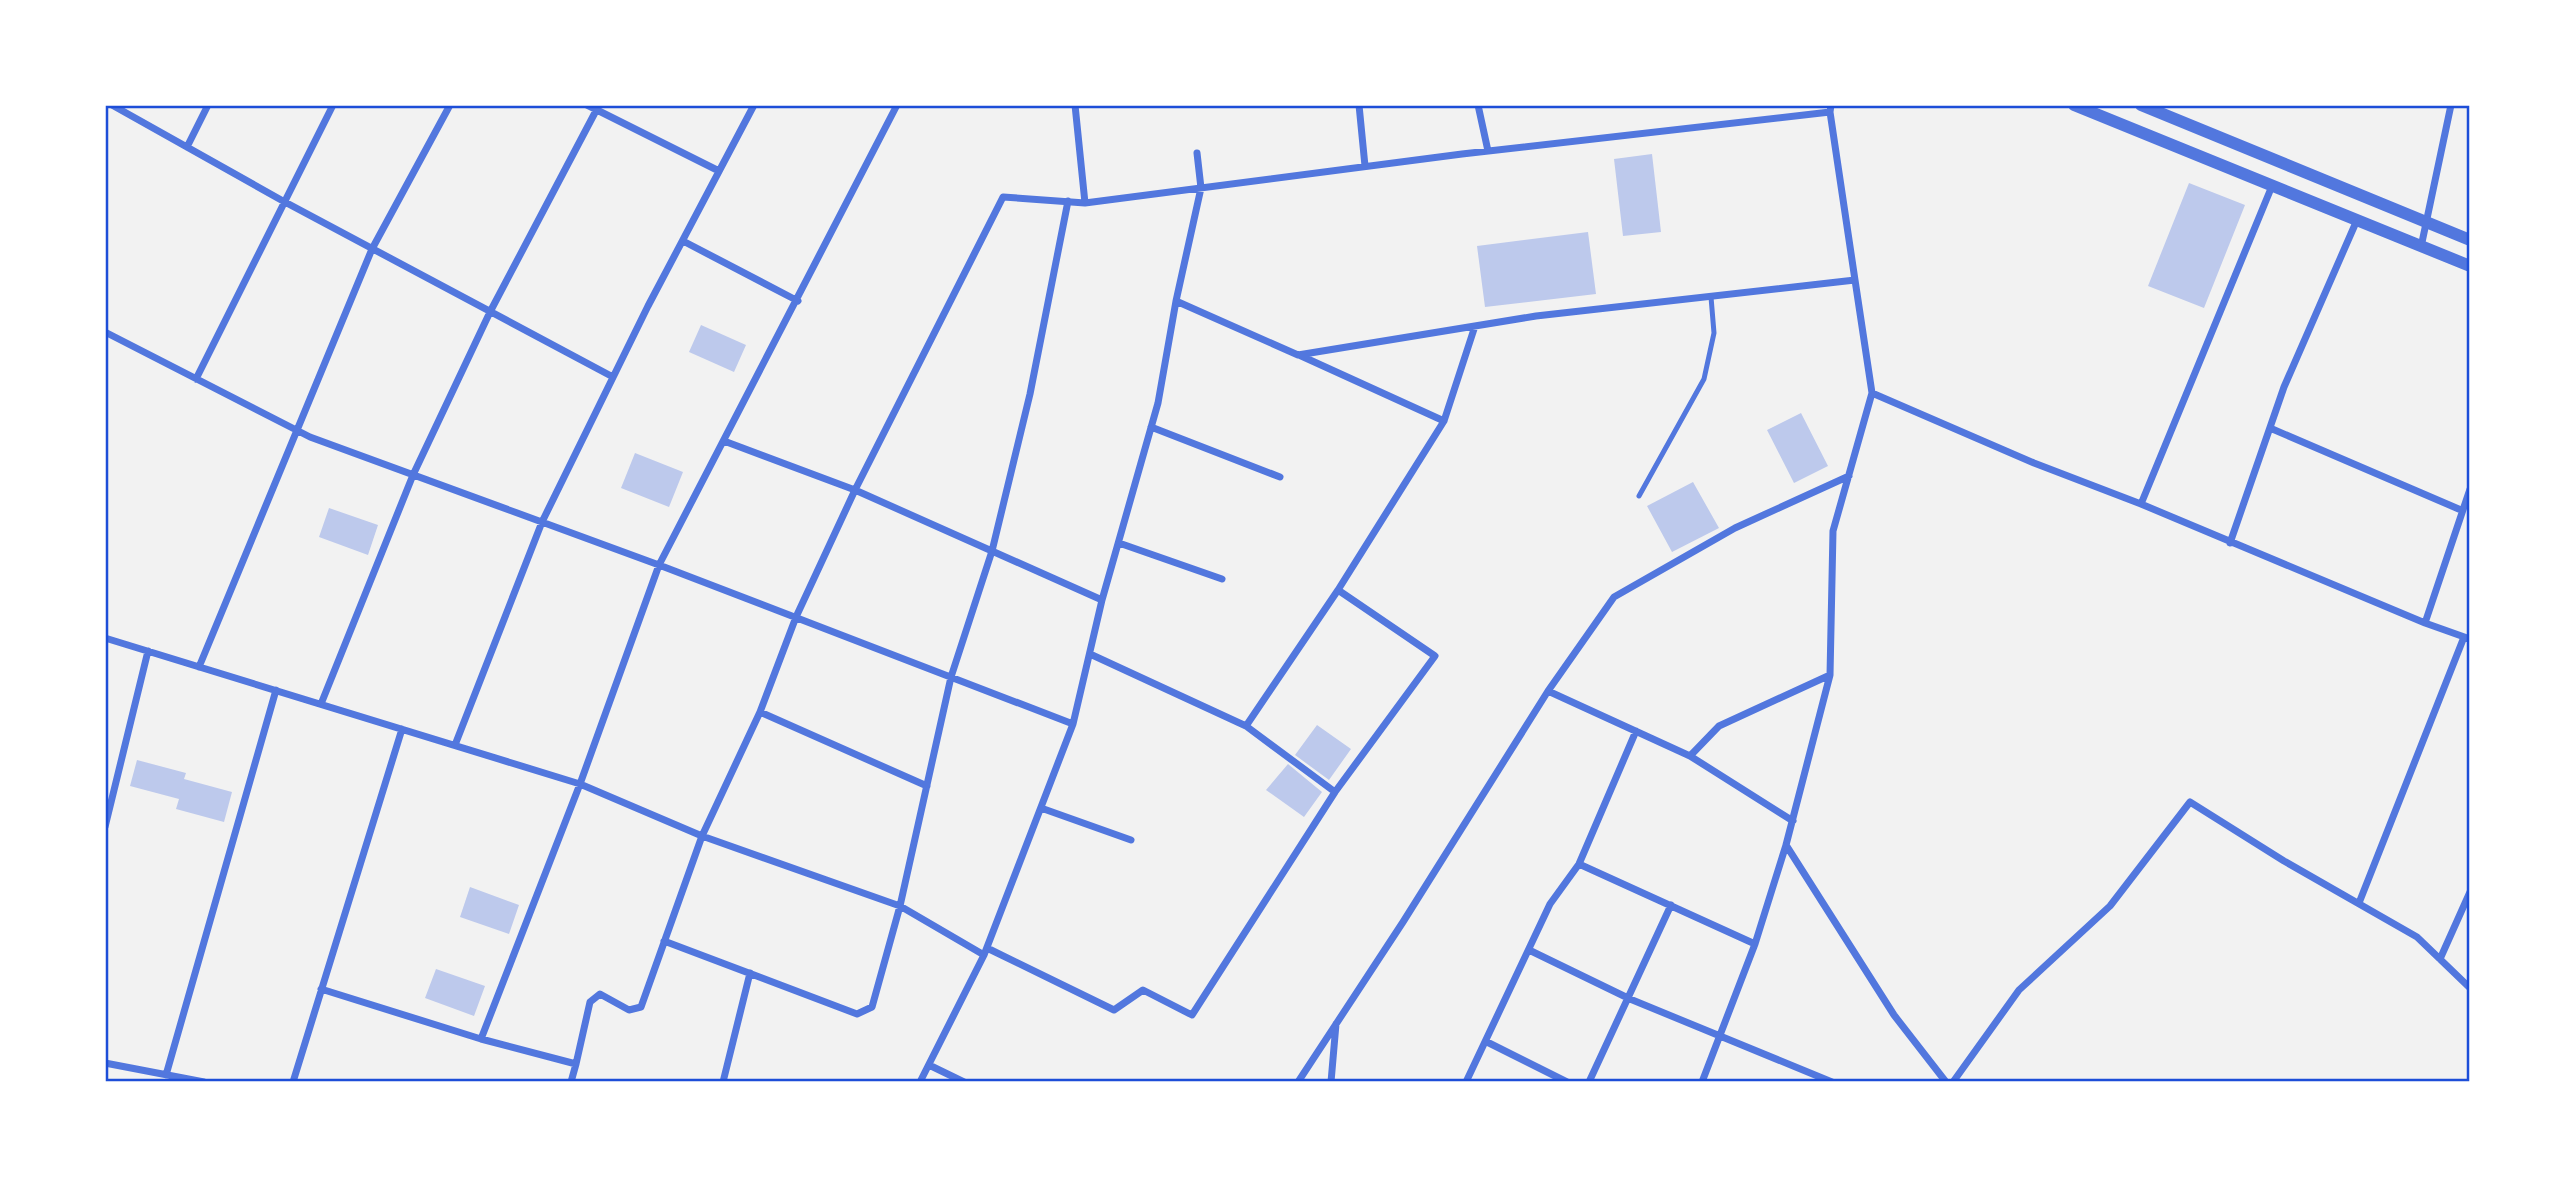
<svg xmlns="http://www.w3.org/2000/svg" width="2575" height="1187" font-family="Montserrat,sans-serif">
<rect width="100%" height="100%" fill="#f2f2f2"/>
<path fill="#bdc9ec" d="M 1652,154 L 1661,232 L 1623,236 L 1614,159 Z
M 2189,183 L 2245,205 L 2204,308 L 2148,286 Z
M 1588,232 L 1596,294 L 1485,307 L 1477,246 Z
M 701,325 L 746,345 L 734,372 L 689,352 Z
M 1801,413 L 1828,466 L 1794,483 L 1767,430 Z
M 635,453 L 683,472 L 669,507 L 621,488 Z
M 1693,482 L 1719,528 L 1672,552 L 1647,506 Z
M 329,508 L 378,525 L 368,555 L 319,537 Z
M 1317,725 L 1351,749 L 1329,780 L 1295,755 Z
M 137,760 L 186,773 L 184,779 L 232,792 L 224,822 L 176,809 L 179,799 L 130,786 Z
M 1288,764 L 1322,792 L 1304,817 L 1266,790 Z
M 470,887 L 519,905 L 509,934 L 460,917 Z
M 436,969 L 485,986 L 474,1016 L 425,998 Z"/>
<g fill="none" stroke-linecap="round" stroke-linejoin="round">
<path stroke="#5277de" stroke-width="5" d="M 1639,496 L 1704,379 L 1714,333 L 1711,297"/>
<path stroke="#5277de" stroke-width="7" d="M 112,105 L 283,201 L 613,377
M 587,105 L 719,171
M 897,105 L 659,565 L 1073,724 L 984,955 L 920,1082
M 1075,105 L 1085,203 L 1462,154 L 1830,112 L 1831,105
M 1359,105 L 1365,166
M 1478,105 L 1488,151
M 187,147 L 208,105
M 1197,153 L 1201,188 L 1176,301 L 1298,355 L 1536,316 L 1855,280 L 1830,112
M 1068,201 L 1030,394 L 992,551 L 951,677 L 900,906 L 702,836 L 760,712 L 796,617 L 855,490 L 1003,197 L 1085,203
M 683,241 L 798,301
M 2421,247 L 2451,105
M 105,332 L 310,437 L 659,565 L 580,784 L 481,1039 L 576,1064 L 571,1082
M 1299,355 L 1444,421 L 1475,326
M 196,379 L 333,105
M 1872,393 L 2034,463 L 2141,504 L 2425,623 L 2470,639
M 1151,427 L 1280,477
M 2270,428 L 2461,510
M 724,441 L 855,490 L 1102,600 L 1073,724
M 2141,504 L 2272,186
M 1119,543 L 1222,579
M 2230,543 L 2284,387 L 2357,220
M 1102,600 L 1158,403 L 1176,301
M 2425,623 L 2470,489
M 105,638 L 580,784 L 702,836 L 641,1007 L 629,1010 L 600,994 L 590,1002 L 576,1064
M 1090,654 L 1246,726
M 199,667 L 372,249 L 450,105
M 1830,675 L 1786,845 L 1894,1015 L 1946,1082
M 1548,691 L 1614,597 L 1735,528 L 1849,476
M 321,704 L 413,475 L 490,312 L 599,105
M 760,712 L 927,786
M 455,745 L 542,522 L 648,306 L 754,105
M 1690,756 L 1793,821
M 1335,792 L 1435,656 L 1338,590
M 1041,808 L 1131,840
M 105,827 L 148,651
M 1579,864 L 1755,944
M 2359,903 L 2464,637
M 664,941 L 857,1014 L 872,1007 L 900,906 L 984,955
M 987,948 L 1114,1010 L 1143,990 L 1192,1015 L 1335,792 L 1246,726 L 1338,590 L 1444,421
M 1529,950 L 1630,999 L 1832,1082
M 2440,959 L 2470,892
M 321,989 L 481,1039
M 1487,1042 L 1567,1082
M 105,1063 L 204,1082
M 929,1065 L 964,1082
M 166,1075 L 276,690
M 293,1082 L 402,729
M 723,1082 L 750,973
M 1298,1082 L 1403,922 L 1548,691 L 1690,756 L 1719,726 L 1830,675 L 1833,531 L 1872,393 L 1855,280
M 1331,1082 L 1336,1024
M 1466,1082 L 1550,904 L 1579,864 L 1636,731
M 1589,1082 L 1671,905
M 1702,1082 L 1755,944 L 1786,845
M 1953,1082 L 2019,990 L 2110,906 L 2190,802 L 2284,861 L 2417,937 L 2470,988"/>
<path stroke="#5277de" stroke-width="12" d="M 2074,105 L 2470,266
M 2141,105 L 2470,240"/>
</g>
<rect width="2575" height="1187" fill="none" stroke="#ffffff" stroke-width="214"/>
<rect x="107" y="107" width="2361" height="973" fill="none" stroke="#1d4ed8" stroke-width="2.5"/>
</svg>
